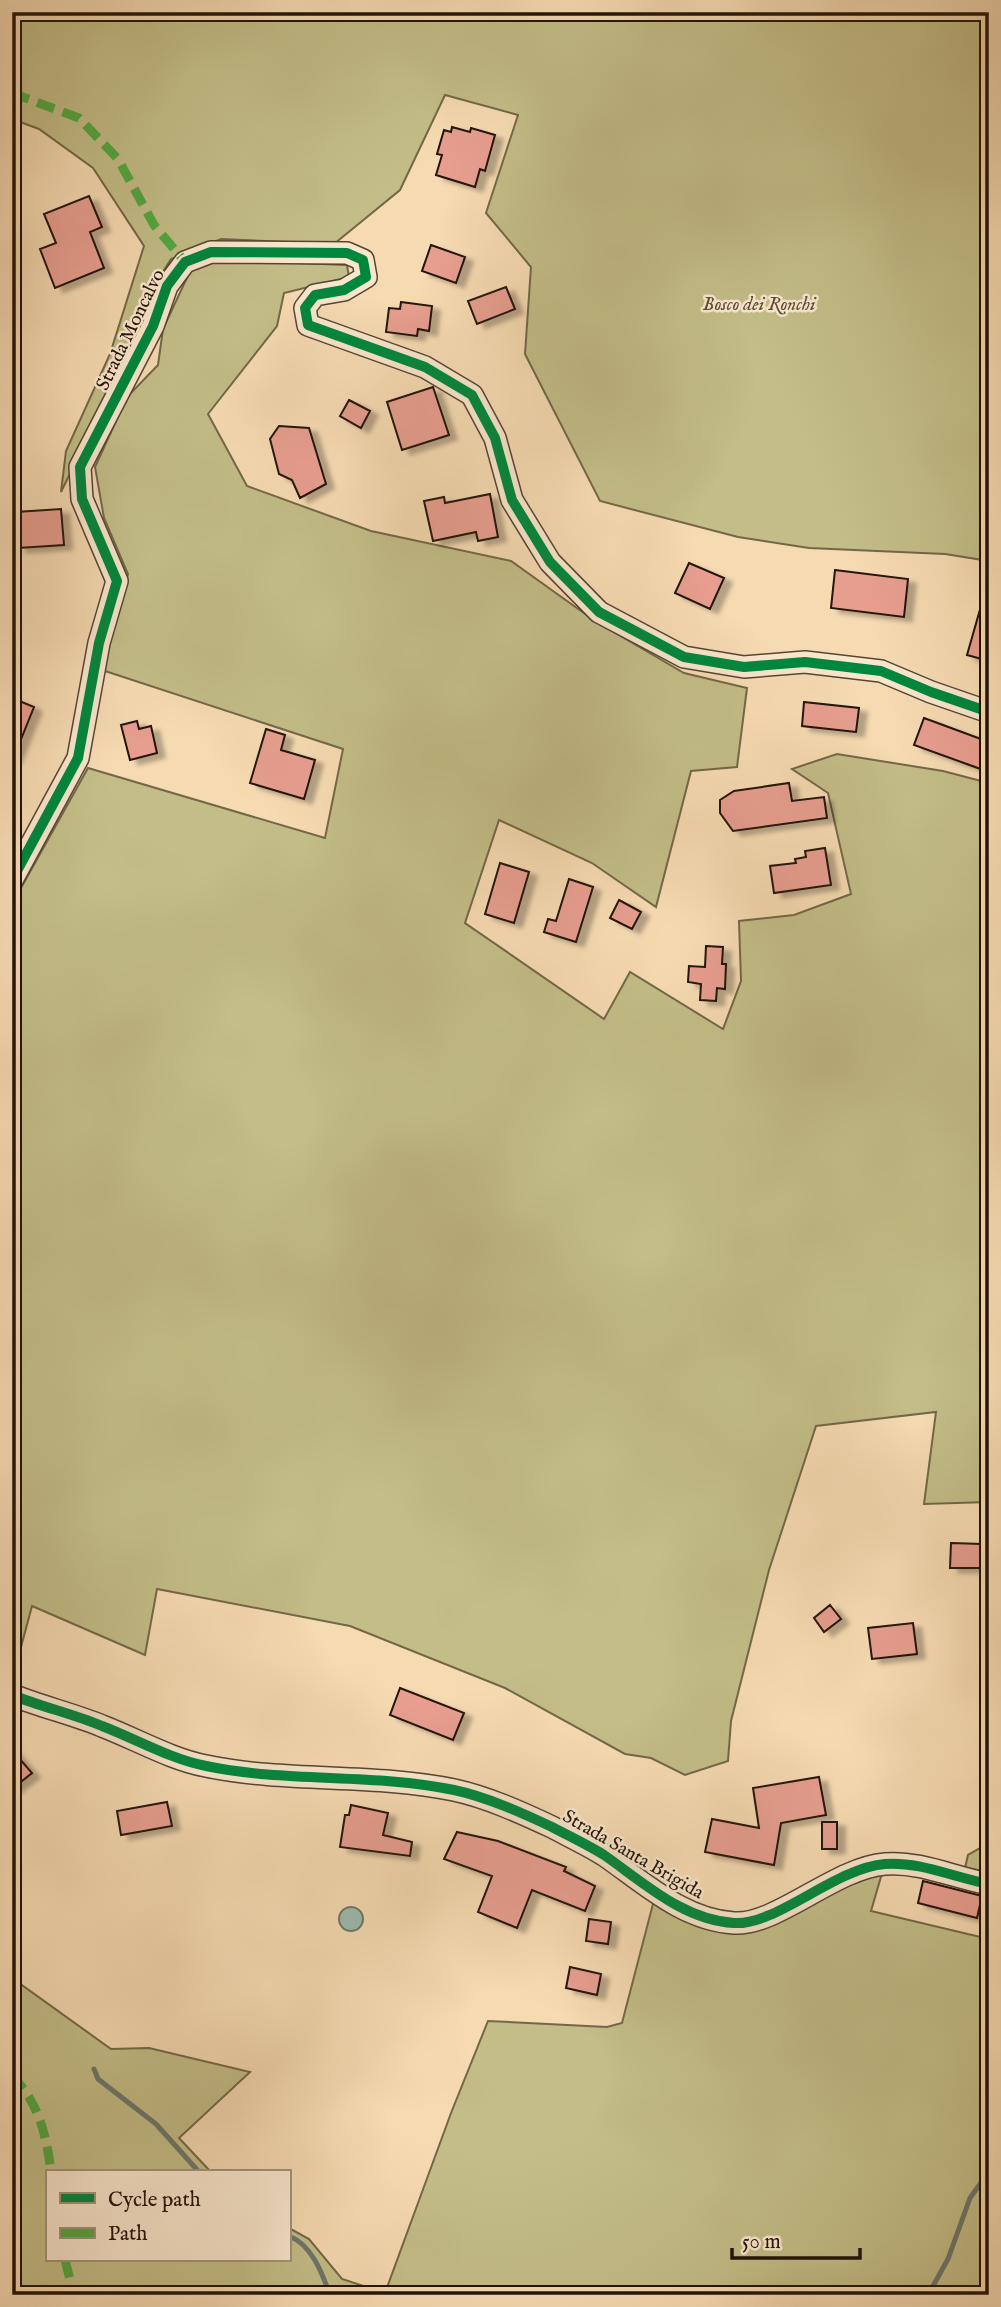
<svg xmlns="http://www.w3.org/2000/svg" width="1001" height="2307" font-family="'IM FELL English',serif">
<defs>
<filter id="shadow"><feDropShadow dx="8" dy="4.5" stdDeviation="2" flood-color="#0004"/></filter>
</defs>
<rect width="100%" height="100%" fill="#f6dab2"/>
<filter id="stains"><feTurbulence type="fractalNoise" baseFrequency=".00286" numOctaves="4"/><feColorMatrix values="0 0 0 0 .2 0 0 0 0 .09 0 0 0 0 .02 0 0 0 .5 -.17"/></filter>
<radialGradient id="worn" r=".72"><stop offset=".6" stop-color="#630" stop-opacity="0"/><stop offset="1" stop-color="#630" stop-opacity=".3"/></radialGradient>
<path fill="#c3bd87" stroke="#726848" stroke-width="2" d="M 12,12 L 989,12 L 989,561 L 945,554 L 809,548 L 738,537 L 600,501 L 525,354 L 531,267 L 486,213 L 518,115 L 445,95 L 400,190 L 334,244 L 221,239 L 171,259 L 156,283 L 135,341 L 61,492 L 66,451 L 110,354 L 144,246 L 93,168 L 39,129 L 12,119 Z
M 216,260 L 347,265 L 349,277 L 284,293 L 277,326 L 208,414 L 247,486 L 371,531 L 511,561 L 595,621 L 684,673 L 747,688 L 737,767 L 691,771 L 656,907 L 592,863 L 499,820 L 465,923 L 604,1019 L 630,972 L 723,1029 L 741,981 L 739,921 L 794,915 L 851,894 L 828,793 L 792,769 L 837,754 L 943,771 L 989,783 L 989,1367 L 984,1365 L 989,1397 L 989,1502 L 924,1504 L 936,1412 L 816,1426 L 769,1570 L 731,1721 L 728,1761 L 685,1775 L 651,1758 L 625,1754 L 505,1688 L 350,1626 L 157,1589 L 145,1655 L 32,1606 L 17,1662 L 12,1661 L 12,904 L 88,768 L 325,838 L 343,749 L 102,670 L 128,574 L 104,518 L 95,467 L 127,397 L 158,365 L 163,329 L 191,269 Z
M 989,1843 L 989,1872 L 965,1868 L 968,1855 Z
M 883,1870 L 871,1911 L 989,1939 L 989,2269 L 982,2295 L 12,2295 L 12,1978 L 111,2049 L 149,2048 L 250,2072 L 179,2138 L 211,2172 L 47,2172 L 47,2260 L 289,2260 L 289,2228 L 309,2239 L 342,2279 L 385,2293 L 451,2113 L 488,2021 L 607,2027 L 622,2023 L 654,1900 L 738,1932 L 854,1878 Z"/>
<path fill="#9dbaaf" stroke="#6c776d" stroke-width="2" d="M339 1919a12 12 0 1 1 24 0a12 12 0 1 1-24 0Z"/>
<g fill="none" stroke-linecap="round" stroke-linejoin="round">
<path stroke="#6c776d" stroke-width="5" d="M 94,2069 L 98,2079 L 156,2124 L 199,2172
M 289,2236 C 312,2245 322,2273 330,2295
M 928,2295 L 948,2259 L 970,2198 L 988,2173 L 989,2168"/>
</g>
<path fill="#e79e8f" stroke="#22130a" stroke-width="2" filter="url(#shadow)" d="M 452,127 L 470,132 L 471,128 L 495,135 L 485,171 L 480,169 L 475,187 L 436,175 L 442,155 L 437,154 L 444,130 L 451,132 Z
M 89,196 L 102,227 L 90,232 L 104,268 L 55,288 L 40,249 L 56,243 L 44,214 Z
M 431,245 L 465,257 L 456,283 L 422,271 Z
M 506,287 L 515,309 L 477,324 L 468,301 Z
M 401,302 L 432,306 L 429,331 L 418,329 L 417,336 L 386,332 L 389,308 L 400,309 Z
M 433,387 L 449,435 L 402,450 L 387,402 Z
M 349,400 L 370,411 L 361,428 L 340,416 Z
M 279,426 L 309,428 L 326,484 L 300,498 L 292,480 L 279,474 L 270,439 Z
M 490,494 L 498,537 L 478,541 L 476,532 L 433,541 L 424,501 L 444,497 L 445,503 Z
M 61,509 L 64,545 L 18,548 L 16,512 Z
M 689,563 L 724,578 L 710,609 L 675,593 Z
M 835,570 L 908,579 L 904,617 L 831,608 Z
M 985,592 L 989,593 L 989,661 L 967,655 Z
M 12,698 L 34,707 L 13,759 L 12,759 Z
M 804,702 L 859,708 L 856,732 L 802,726 Z
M 924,718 L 989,742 L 989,772 L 914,745 Z
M 137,721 L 139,729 L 151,726 L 157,753 L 130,760 L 121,725 Z
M 266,729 L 285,735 L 281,750 L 315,760 L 304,799 L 250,783 Z
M 789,783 L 792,801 L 824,797 L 827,818 L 733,831 L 720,813 L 720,800 L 734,791 Z
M 825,848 L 831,885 L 774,893 L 770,866 L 796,863 L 795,859 L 806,857 L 805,851 Z
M 500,863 L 529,872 L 514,923 L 485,914 Z
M 569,879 L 593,887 L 576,942 L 544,932 L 548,919 L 556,921 Z
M 619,900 L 641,912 L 632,929 L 610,918 Z
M 706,946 L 723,947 L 722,964 L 726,964 L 725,989 L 717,988 L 716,1001 L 700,1000 L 701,984 L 688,982 L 689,966 L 705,967 Z
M 951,1543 L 982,1544 L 982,1568 L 950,1568 Z
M 830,1605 L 841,1619 L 824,1632 L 814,1618 Z
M 913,1623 L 917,1654 L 872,1659 L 868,1628 Z
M 400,1688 L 464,1713 L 453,1740 L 390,1715 Z
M 12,1750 L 32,1773 L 12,1789 Z
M 819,1777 L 826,1815 L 781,1823 L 774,1865 L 705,1852 L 712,1819 L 759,1828 L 753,1788 Z
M 167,1802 L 172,1826 L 121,1835 L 117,1811 Z
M 351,1805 L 388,1813 L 383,1835 L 412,1842 L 410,1856 L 340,1847 L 345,1815 L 349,1815 Z
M 822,1822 L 837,1822 L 837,1849 L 822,1849 Z
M 457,1832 L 498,1841 L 566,1867 L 564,1871 L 595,1886 L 585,1911 L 532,1890 L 517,1928 L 478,1912 L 492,1876 L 444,1859 Z
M 923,1881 L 982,1896 L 977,1918 L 918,1903 Z
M 589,1919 L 611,1922 L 608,1944 L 586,1941 Z
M 570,1967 L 601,1974 L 597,1995 L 566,1988 Z"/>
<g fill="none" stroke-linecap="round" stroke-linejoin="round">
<defs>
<path id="minor" d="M 12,880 L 78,758 L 99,643 L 117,581 L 82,499 L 80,467 L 153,326 L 167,286 L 185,262 L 211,252 L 347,253 L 363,260 L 366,277 L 344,290 L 315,295 L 305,308 L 308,325 L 425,367 L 472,395 L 495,438 L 512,500 L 550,562 L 599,612 L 684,657 L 744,667 L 805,662 L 881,671 L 931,692 L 989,712
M 12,1695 C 42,1707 73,1714 102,1726 C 136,1739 170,1759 206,1766 C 288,1783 372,1773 454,1790 C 487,1797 522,1813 552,1827 C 569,1836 588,1845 604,1855 C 643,1882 683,1920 734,1923 C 776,1926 835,1868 885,1864 C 920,1861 955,1878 989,1884"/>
</defs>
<use href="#minor" stroke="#574534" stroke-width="24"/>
<use href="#minor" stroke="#f9e7cd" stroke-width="21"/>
<path stroke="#53a841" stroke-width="9" stroke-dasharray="18 9" stroke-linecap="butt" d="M 12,93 L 79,118 L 118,159 L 154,225 L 185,262
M 12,2075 C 39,2104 46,2133 51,2172
M 65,2260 L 74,2295"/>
<defs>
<path id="cycleway" d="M 12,880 L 78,758 L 99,643 L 117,581 L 82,499 L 80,467 L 153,326 L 167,286 L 185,262 L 211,252 L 347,253 L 363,260 L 366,277 L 344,290 L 315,295 L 305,308 L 308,325 L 425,367 L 472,395 L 495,438 L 512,500 L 550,562 L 599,612 L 684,657 L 744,667 L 805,662 L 881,671 L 931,692 L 989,712
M 12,1695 C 42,1707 73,1714 102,1726 C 136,1739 170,1759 206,1766 C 288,1783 372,1773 454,1790 C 487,1797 522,1813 552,1827 C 569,1836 588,1845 604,1855 C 643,1882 683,1920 734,1923 C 776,1926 835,1868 885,1864 C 920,1861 955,1878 989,1884"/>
</defs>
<use href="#cycleway" stroke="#f9e7cd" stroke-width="15"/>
<use href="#cycleway" stroke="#00873e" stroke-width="10"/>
</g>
<g text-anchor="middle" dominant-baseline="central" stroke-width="5" stroke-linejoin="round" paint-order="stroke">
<g font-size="19" font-style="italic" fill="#5a4e36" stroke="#f9e7cd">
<text x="759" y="305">Bosco dei Ronchi</text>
</g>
<g font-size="19" fill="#22130a" stroke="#f9e7cd">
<text transform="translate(131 330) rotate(-64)">Strada Moncalvo</text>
<text transform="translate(633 1855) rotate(30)">Strada Santa Brigida</text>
</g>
</g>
<rect width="1001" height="2307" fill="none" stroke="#f6dab2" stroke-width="42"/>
<rect x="14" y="14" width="973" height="2279" fill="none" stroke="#22130a" stroke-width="3.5"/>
<rect x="21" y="21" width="959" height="2265" fill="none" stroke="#22130a" stroke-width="2"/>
<rect x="46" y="2170" width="245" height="91" fill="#f9e7cd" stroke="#a3927f" stroke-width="2"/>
<rect x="60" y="2193" width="35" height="10" fill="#00873e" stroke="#a3927f" stroke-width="2"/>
<text x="108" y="2206" font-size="21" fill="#22130a">Cycle path</text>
<rect x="60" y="2228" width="35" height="10" fill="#53a841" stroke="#a3927f" stroke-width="2"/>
<text x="108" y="2240" font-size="21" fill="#22130a">Path</text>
<path d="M732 2248v10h128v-10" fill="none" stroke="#22130a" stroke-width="3.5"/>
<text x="742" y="2248" font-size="21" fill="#22130a" stroke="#f9e7cd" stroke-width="5" paint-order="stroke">50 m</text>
<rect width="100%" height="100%" filter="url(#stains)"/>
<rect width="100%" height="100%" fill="url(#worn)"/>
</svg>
